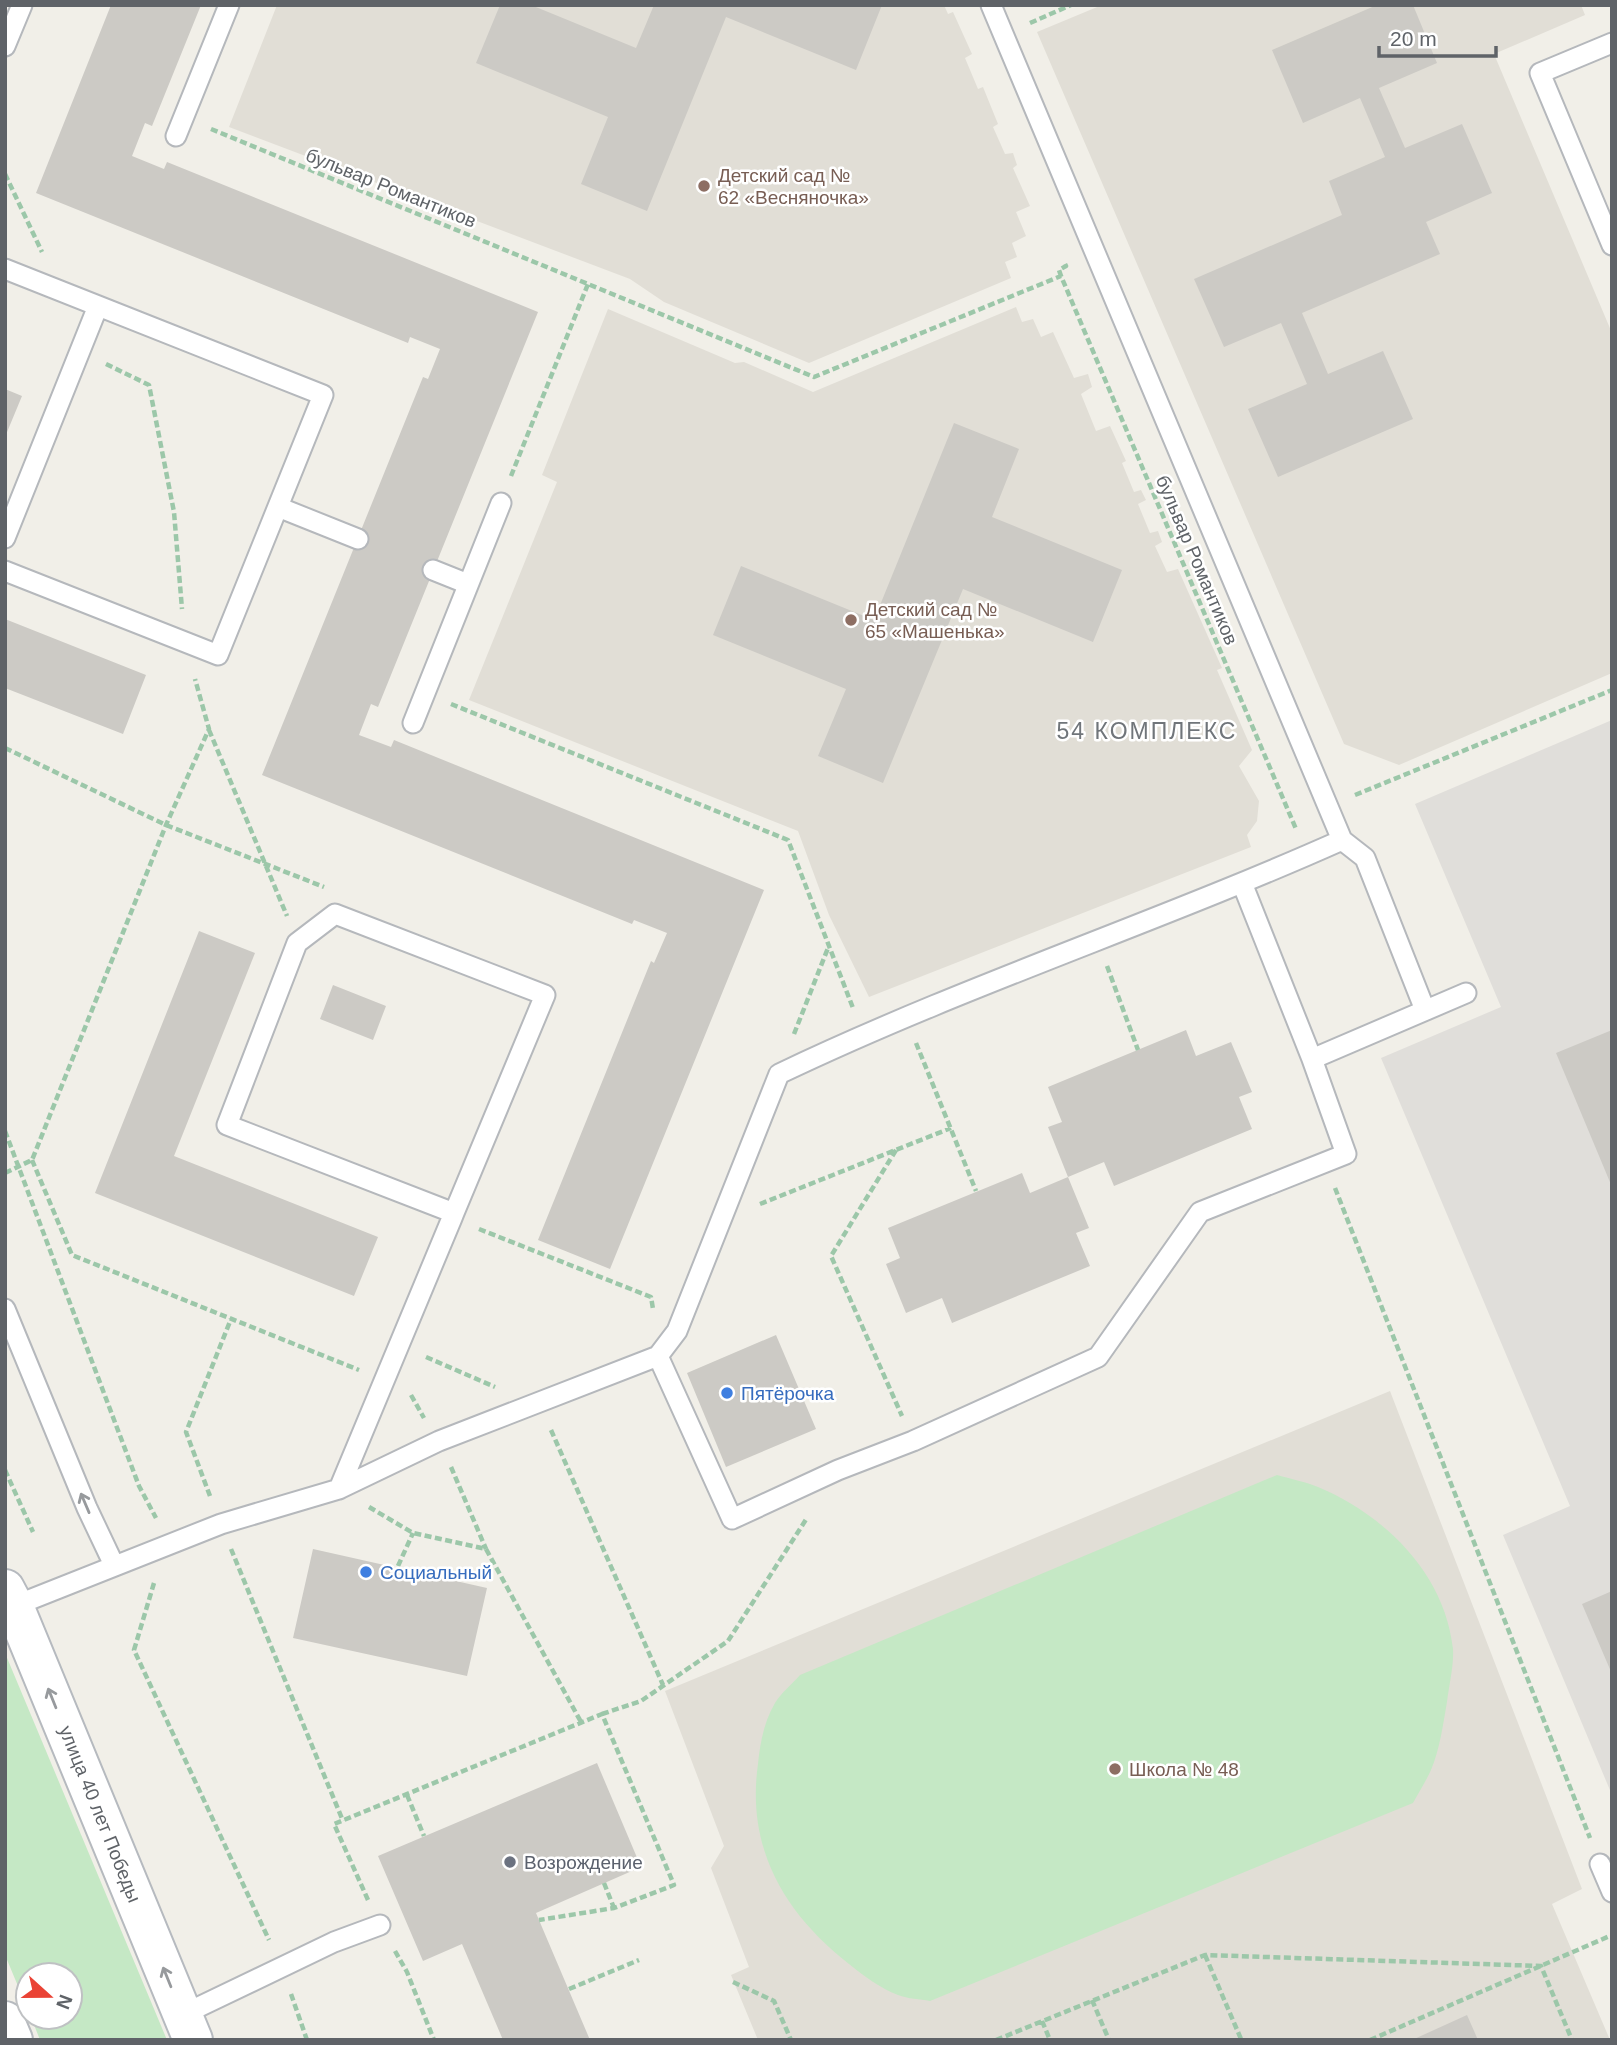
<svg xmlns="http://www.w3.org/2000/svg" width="1617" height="2045" font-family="Arial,sans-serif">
<rect width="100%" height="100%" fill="#f1efe8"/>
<path fill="#e0deda" d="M 1612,720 L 1612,1795 L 1503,1535 L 1570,1506 L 1381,1058 L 1501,1007 L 1415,804 Z"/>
<path fill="#e1ded6" d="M 277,5 L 944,5 L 948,14 L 953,12 L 972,54 L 965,58 L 978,89 L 983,87 L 998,124 L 993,127 L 1005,154 L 1013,153 L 1017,165 L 1013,168 L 1030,206 L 1016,212 L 1026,236 L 1012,243 L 1017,257 L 1005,262 L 1011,278 L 809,363 L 664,302 L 630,279 L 229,127 Z
M 1102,5 L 1581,5 L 1585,15 L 1494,54 L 1612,333 L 1612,673 L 1399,765 L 1344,744 L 1037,32 Z
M 1016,307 L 1022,322 L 1033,319 L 1041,337 L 1053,332 L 1074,378 L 1088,374 L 1092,387 L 1081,394 L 1096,431 L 1110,426 L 1126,461 L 1122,463 L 1134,492 L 1141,490 L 1146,500 L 1138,504 L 1150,533 L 1158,531 L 1162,542 L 1155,546 L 1167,572 L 1178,569 L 1222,668 L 1217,670 L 1252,750 L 1239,766 L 1259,801 L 1257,821 L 1247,835 L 1251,847 L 869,997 L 829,915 L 798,831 L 469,700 L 557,482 L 542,475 L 608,309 L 735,363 L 744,362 L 813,392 Z
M 1390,1391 L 1582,1889 L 1552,1904 L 1610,2040 L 758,2040 L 731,1975 L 749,1967 L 711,1868 L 724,1846 L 665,1691 Z"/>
<path fill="#c5e8c5" d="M 1277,1475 C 1291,1479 1306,1482 1318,1487 C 1385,1515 1445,1574 1453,1649 C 1454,1665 1449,1685 1447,1702 C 1443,1724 1440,1749 1431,1770 C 1426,1781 1419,1792 1413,1803 L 930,2001 C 920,1999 908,1999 898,1995 C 880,1988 864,1976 849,1964 C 784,1913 746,1848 758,1764 C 760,1743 764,1722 775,1703 C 781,1693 792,1684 800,1675 Z
M 5,1653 L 167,2040 L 40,2040 L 31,2017 L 70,2017 L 70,1975 L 28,1975 L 28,2010 L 5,1955 Z"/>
<path fill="#cccac5" d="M 111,5 L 201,5 L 152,126 L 145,123 L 132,156 L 164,169 L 167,162 L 538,312 L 378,707 L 371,704 L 359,735 L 391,747 L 394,740 L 764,890 L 610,1269 L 538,1240 L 651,961 L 654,963 L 667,933 L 634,920 L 632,924 L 262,775 L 423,377 L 428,379 L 440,349 L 410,337 L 408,343 L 36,193 Z
M 500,5 L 531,5 L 636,48 L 654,5 L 882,5 L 856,70 L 726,17 L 647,211 L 581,184 L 608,117 L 476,63 Z
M 1377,5 L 1413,5 L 1437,63 L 1379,88 L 1405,148 L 1462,124 L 1492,193 L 1426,222 L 1440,254 L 1302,313 L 1328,374 L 1383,351 L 1413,419 L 1278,477 L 1248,409 L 1307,384 L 1281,323 L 1224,347 L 1194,279 L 1342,215 L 1329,181 L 1385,157 L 1360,98 L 1303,123 L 1272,50 Z
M 5,389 L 22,396 L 5,437 Z
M 954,423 L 1019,449 L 992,517 L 1122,570 L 1093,642 L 963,589 L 883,783 L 818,756 L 846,689 L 713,635 L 741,566 L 874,620 Z
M 5,619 L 146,675 L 123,734 L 5,688 Z
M 199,931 L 255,953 L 174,1156 L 378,1237 L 354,1296 L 95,1193 Z
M 333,985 L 386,1006 L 373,1040 L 320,1019 Z
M 1186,1030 L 1196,1056 L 1231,1042 L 1252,1092 L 1239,1097 L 1252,1129 L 1114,1186 L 1104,1162 L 1068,1177 L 1048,1127 L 1062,1122 L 1048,1087 Z
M 1612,1030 L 1612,1187 L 1556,1053 Z
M 1022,1173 L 1030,1193 L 1068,1177 L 1089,1228 L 1076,1233 L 1090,1266 L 952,1323 L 942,1298 L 906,1313 L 886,1264 L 900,1258 L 888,1228 Z
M 776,1335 L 816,1429 L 726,1467 L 687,1373 Z
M 313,1549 L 487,1588 L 467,1676 L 293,1638 Z
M 1612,1591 L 1612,1674 L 1582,1604 Z
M 597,1763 L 641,1867 L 536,1913 L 590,2040 L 503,2040 L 462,1944 L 423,1961 L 378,1856 Z
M 1467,2015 L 1478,2040 L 1412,2040 Z"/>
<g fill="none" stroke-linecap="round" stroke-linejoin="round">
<defs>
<path id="lane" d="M 991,5 L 1342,840 L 1365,858 L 1425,1010
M 1612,43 L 1540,73 L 1612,245
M 5,46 L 22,5
M 176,136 L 229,5
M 5,269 L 323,395 L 218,655 L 5,571
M 278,507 L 358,539
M 5,538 L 98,306
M 433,570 L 468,584
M 413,723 L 501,503
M 1312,1059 L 1466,993
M 5,1309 L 87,1508 L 114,1565
M 658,1356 L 732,1519 L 838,1470 L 913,1441 L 1098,1357 L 1200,1212 L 1346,1154 L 1312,1059 L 1242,883
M 339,1489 L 452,1218 L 454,1213 L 545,995 L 335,914 L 297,943 L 227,1125 L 454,1213
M 14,1606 L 221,1524 L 339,1489 L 439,1441 L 658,1356 L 677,1331 L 779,1074 C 963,986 1156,923 1342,840
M 1600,1864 L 1612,1892
M 182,2015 L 334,1942 L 380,1925"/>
<path id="secondary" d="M 5,1589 L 14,1606 L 193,2040
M 5,2021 L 13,2040"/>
</defs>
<use href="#lane" stroke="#b5b8bc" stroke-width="23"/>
<use href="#secondary" stroke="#b6babf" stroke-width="42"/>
<path stroke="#9cc7a9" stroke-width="4.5" stroke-dasharray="7 3.5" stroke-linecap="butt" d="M 1611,5 L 1612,6
M 1030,23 L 1071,5
M 211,129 L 814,377 L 1061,276
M 5,174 L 42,252
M 1065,264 L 1066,266 L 1059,270 L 1061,276 L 1296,829
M 106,364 L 149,385 L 174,512 L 182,609
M 511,476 L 588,284
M 451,704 L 788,840 L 853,1008
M 209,730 L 287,916
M 5,748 L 166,825 L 324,887
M 1355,795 L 1612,690
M 1107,966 L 1138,1050
M 794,1034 L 828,948
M 916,1043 L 976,1191
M 5,1131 L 139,1486 L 156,1518
M 896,1150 L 831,1256 L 902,1416
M 32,1160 L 72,1255 L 359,1370
M 5,1173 L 32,1160 L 166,825 L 209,729 L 195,679
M 1335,1188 L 1590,1838
M 760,1204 L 951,1128
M 479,1229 L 651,1297 L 653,1309
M 426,1357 L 495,1387
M 411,1395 L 424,1418
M 551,1430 L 663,1685
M 451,1467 L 486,1549
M 5,1470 L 33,1532
M 210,1496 L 186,1432 L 231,1319
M 369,1507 L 413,1533 L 486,1549 L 581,1722
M 231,1549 L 343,1821
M 398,1566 L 413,1533
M 154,1583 L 134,1650 L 269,1940
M 602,1714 L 641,1701 L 728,1641 L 807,1518
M 407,1795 L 424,1836
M 604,1883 L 614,1908
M 368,1900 L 334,1824 L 602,1714 L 674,1885 L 614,1908 L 539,1920
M 395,1951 L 407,1972 L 434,2040
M 1205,1955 L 1241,2039
M 733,1982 L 774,2001 L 791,2040
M 569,1989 L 639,1960
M 291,1994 L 307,2040
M 1092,2000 L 1109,2040
M 1042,2021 L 1050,2040
M 996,2040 L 1205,1955 L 1541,1966 L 1572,2040
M 1370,2040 L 1612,1935"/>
<use href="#lane" stroke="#fff" stroke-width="19"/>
<use href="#secondary" stroke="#fff" stroke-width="38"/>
</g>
<defs><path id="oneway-shaft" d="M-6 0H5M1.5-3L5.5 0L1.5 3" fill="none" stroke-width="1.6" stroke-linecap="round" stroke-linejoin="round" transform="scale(1.75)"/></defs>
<g stroke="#979a9d">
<use href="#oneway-shaft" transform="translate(85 1503) rotate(-113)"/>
<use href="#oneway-shaft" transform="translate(52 1698) rotate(-112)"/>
<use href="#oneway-shaft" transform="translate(167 1977) rotate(-112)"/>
</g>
<g fill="#8d6e63" stroke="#fff" stroke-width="2.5">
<circle cx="704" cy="186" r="7"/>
<circle cx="851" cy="620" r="7"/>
<circle cx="1115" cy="1769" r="7"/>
</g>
<g fill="#3f7fe0" stroke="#fff" stroke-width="2.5">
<circle cx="727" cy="1393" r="7"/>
<circle cx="366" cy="1572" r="7"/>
</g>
<circle fill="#6b7280" stroke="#fff" stroke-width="2.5" cx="510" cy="1862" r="7"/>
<g text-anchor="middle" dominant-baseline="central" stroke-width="5" stroke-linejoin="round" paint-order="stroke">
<g font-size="19" fill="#785e54" stroke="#fff" text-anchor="start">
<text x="718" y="175">Детский сад №<tspan x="718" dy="22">62 «Весняночка»</tspan></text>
<text x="865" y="609">Детский сад №<tspan x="865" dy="22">65 «Машенька»</tspan></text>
<text x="1129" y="1769">Школа № 48</text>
</g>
<g font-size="19" fill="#5f6368" stroke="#fff">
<text transform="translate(391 188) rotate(22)">бульвар Романтиков</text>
<text transform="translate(1197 560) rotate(67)">бульвар Романтиков</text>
<text transform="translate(100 1814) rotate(68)">улица 40 лет Победы</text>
</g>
<g font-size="19" fill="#366cbe" stroke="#fff" text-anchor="start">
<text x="741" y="1393">Пятёрочка</text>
<text x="380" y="1572">Социальный</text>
</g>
<g font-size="19" fill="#5b616d" stroke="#fff" text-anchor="start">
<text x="524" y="1862">Возрождение</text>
</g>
<g font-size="23" letter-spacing="2" fill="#70757a" stroke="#fff">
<text x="1147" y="731">54 КОМПЛЕКС</text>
</g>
</g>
<rect width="1617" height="2045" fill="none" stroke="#5f6368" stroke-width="14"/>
<g transform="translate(49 1996) rotate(111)"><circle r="33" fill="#ffffff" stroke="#bfc1c3" stroke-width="2"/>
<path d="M0-5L12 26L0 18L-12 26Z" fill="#ea4335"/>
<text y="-10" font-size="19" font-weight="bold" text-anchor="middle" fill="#5f6368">N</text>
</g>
<path d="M1379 46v10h117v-10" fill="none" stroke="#5f6368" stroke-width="3.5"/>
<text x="1390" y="46" font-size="21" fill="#5f6368" stroke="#ffffff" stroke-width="5" paint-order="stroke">20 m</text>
</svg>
